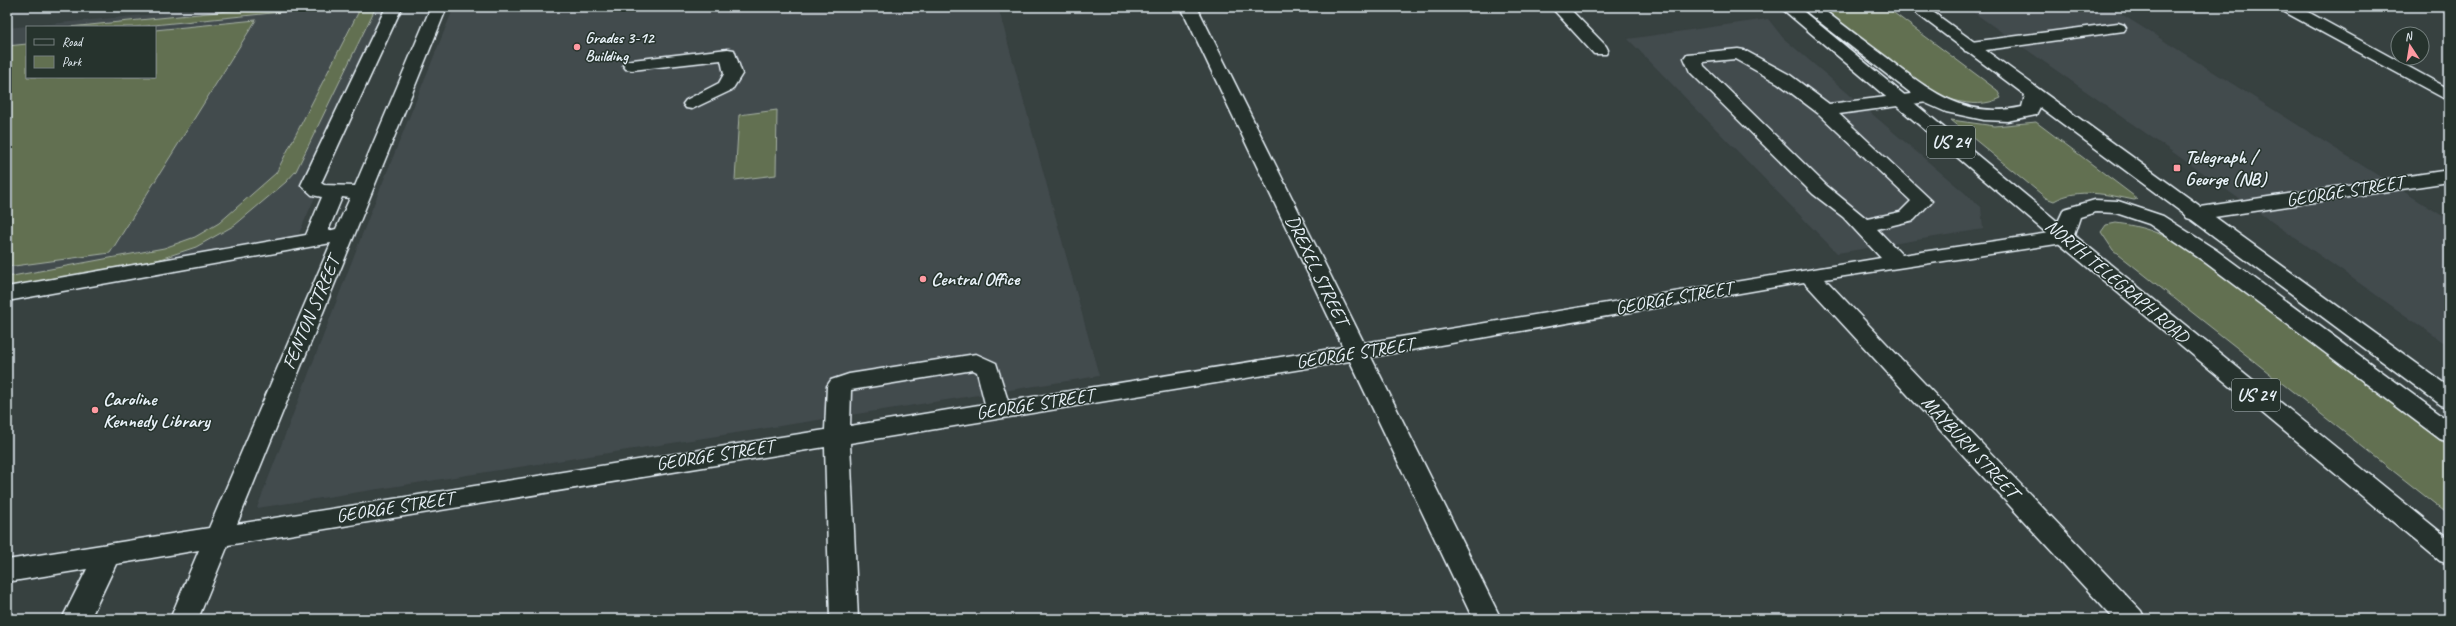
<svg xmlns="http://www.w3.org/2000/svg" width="2456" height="626" font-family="Caveat,sans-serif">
<rect width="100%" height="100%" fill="#374140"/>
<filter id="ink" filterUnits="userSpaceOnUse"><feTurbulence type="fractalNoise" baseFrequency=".025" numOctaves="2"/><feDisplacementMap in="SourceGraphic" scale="8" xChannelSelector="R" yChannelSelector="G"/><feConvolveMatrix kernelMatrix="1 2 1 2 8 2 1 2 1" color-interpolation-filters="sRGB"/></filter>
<g filter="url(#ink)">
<path fill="#434b4e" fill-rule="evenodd" d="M 230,7 L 399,7 L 292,249 L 7,301 L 7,28 ZM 27,27 L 155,27 L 155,77 L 27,77 Z
M 454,7 L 998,7 L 1099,376 L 257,508 L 372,209 Z
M 1966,7 L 2110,7 L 2449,220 L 2449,346 Z
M 1768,19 L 1783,38 L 1981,207 L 1983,229 L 1837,253 L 1628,39 Z"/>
<path fill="#627051" stroke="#a5b0a4" d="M 268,7 L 331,7 L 134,27 L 70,27 Z
M 354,7 L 375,7 L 375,9 L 296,171 L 286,182 L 235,225 L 196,247 L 157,260 L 7,287 L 7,277 L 164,248 L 195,237 L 219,223 L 276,173 L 358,13 L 358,10 Z
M 1820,7 L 1886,7 L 1997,90 L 2001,98 C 1944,126 1861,40 1820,7 Z
M 256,20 L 110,253 L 7,267 L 7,46 L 27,44 L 27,77 L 155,77 L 155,30 Z
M 777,110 L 776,175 L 735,180 L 739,115 Z
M 1951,120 L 1995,126 L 2036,122 L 2138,199 L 2134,200 C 2109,195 2078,187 2054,201 L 2046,198 Z
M 2116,223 C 2140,226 2160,232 2181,245 L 2449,447 L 2449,515 L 2113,250 L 2101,232 L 2106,225 Z"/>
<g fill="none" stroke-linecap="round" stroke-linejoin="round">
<defs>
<path id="minor" d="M 386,7 L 402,7 L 321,183 L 324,185 L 355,186 L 431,7 L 447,7 L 237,524 L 825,430 L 827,386 L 831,380 L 849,374 L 976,354 L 996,363 L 1008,401 L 1343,347 L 1181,7 L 1197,7 L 1364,343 L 1881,258 L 1843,217 L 1813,194 L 1690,72 L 1684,58 L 1687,54 L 1738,49 L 1744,50 L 1790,75 L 1829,104 L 1927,92 L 1933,93 L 1936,97 L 1933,101 L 1927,102 L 1839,114 L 1932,201 L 1914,220 L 1877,229 L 1902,255 L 2063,231 L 2070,233 L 2073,237 L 2070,241 L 2063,243 L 1825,279 L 2141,611 L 2145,619 L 2114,619 L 1804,282 L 1371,357 L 1501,619 L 1473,619 L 1350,361 L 850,443 L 858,619 L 830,619 L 825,447 L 228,545 L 198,619 L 170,619 L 199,550 L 116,564 L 90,619 L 62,619 L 87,569 L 7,582 L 7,560 L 209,528 L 331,243 L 7,301 L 7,287 L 306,235 L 322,197 L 312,195 L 301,185 ZM 1735,59 L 1778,83 L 1819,114 L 1911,201 L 1900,212 L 1867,219 L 1827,186 L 1704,66 L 1703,62 ZM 342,197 L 350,198 L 336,229 L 328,231 ZM 973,370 L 977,372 L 985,404 L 850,426 L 851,390 Z
M 1551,7 L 1568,7 L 1606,46 L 1608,50 L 1606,54 L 1594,54 Z
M 2279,7 L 2299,7 L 2449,89 L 2449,101 L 2281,10 Z
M 2118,23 L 2124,25 L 2126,28 L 2124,31 L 1971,52 L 1965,51 L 1963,47 L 1965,43 L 1971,42 Z
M 728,49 L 734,50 L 742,74 L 732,90 L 692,109 L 686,108 L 683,104 L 686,100 L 719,83 L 724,74 L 721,60 L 632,70 L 626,69 L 623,65 L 626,61 L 632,60 Z
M 2449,170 L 2449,182 L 2194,220 L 2187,218 L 2184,214 L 2187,210 L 2194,208 Z"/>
<path id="major" d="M 1780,7 L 1798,7 L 2058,222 L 2064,209 L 2095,200 L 2118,201 L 2163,216 L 2216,250 L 2449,421 L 2449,442 L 2440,439 L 2202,260 L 2149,224 L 2116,213 L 2096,212 L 2080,217 L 2074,235 L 2449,539 L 2449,564 L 2440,561 L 2056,241 Z
M 1808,7 L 1820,7 C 1842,24 1864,41 1886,57 C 1929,90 1964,120 2022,107 L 2025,95 L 1908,7 L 1926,7 L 2449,387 L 2449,407 L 2441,405 L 2040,107 L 2036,115 L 2007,121 L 1984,120 L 1946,112 L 1921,101 L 1808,13 L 1806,10 Z"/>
</defs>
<use href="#minor" stroke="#e8f1f8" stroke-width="3"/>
<use href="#major" stroke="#e8f1f8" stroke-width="3"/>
<use href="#minor" fill="#26332d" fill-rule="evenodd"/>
<use href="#major" fill="#26332d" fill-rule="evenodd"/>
</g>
</g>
<g fill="#ff9aa2" stroke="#26332d" stroke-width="1.5">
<circle cx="577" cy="47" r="4"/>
<rect x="2173" y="164" width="8" height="8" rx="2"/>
<circle cx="923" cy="279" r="4"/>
<circle cx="95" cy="410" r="4"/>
</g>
<g text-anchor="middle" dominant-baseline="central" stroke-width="3" stroke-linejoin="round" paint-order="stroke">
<g font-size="16" font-weight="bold" fill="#e8f1f8" stroke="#26332d" text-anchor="start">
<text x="585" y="38">Grades 3-12<tspan x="585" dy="18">Building</tspan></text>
</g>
<g fill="#26332d" stroke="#aeb8bb" stroke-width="1">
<rect x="1927" y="126" width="48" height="32" rx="3"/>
<rect x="2232" y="379" width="48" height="32" rx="3"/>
</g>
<g font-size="18" font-weight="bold" fill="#e8f1f8">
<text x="1951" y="142">US 24</text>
<text x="2256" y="395">US 24</text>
</g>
<g font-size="19" font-weight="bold" fill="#e8f1f8" stroke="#26332d" text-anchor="start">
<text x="2185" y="157">Telegraph /<tspan x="2185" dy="22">George (NB)</tspan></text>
<text x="931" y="279">Central Office</text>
<text x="103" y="399">Caroline<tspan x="103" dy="22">Kennedy Library</tspan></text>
</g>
<g font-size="19" fill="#e8f1f8" stroke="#26332d">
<text transform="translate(2345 191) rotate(-9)">GEORGE STREET</text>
<text transform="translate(1317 270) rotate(64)">DREXEL STREET</text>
<text transform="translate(2117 281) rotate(40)">NORTH TELEGRAPH ROAD</text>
<text transform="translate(1674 298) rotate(-10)">GEORGE STREET</text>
<text transform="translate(311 313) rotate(-67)">FENTON STREET</text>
<text transform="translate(1355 353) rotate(-9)">GEORGE STREET</text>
<text transform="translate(1035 404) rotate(-9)">GEORGE STREET</text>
<text transform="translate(1970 447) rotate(47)">MAYBURN STREET</text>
<text transform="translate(715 455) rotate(-9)">GEORGE STREET</text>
<text transform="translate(395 507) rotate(-9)">GEORGE STREET</text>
</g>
</g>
<rect width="2456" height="626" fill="none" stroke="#26332d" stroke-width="24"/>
<rect x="12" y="12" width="2432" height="602" fill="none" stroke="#e8f1f8" stroke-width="1.5" filter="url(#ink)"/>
<rect x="26" y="26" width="130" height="52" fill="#26332d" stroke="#747f7e"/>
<rect x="34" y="39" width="20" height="6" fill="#26332d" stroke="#747f7e"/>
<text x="62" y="46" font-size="12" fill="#e8f1f8">Road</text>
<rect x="34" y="56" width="20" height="12" fill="#627051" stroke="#747f7e"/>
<text x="62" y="66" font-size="12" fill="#e8f1f8">Park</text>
<g transform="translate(2410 46) rotate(348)"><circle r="19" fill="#26332d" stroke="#747f7e"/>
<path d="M0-3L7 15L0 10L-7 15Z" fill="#ff9aa2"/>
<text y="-6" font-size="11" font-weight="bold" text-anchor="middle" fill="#e8f1f8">N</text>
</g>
</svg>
